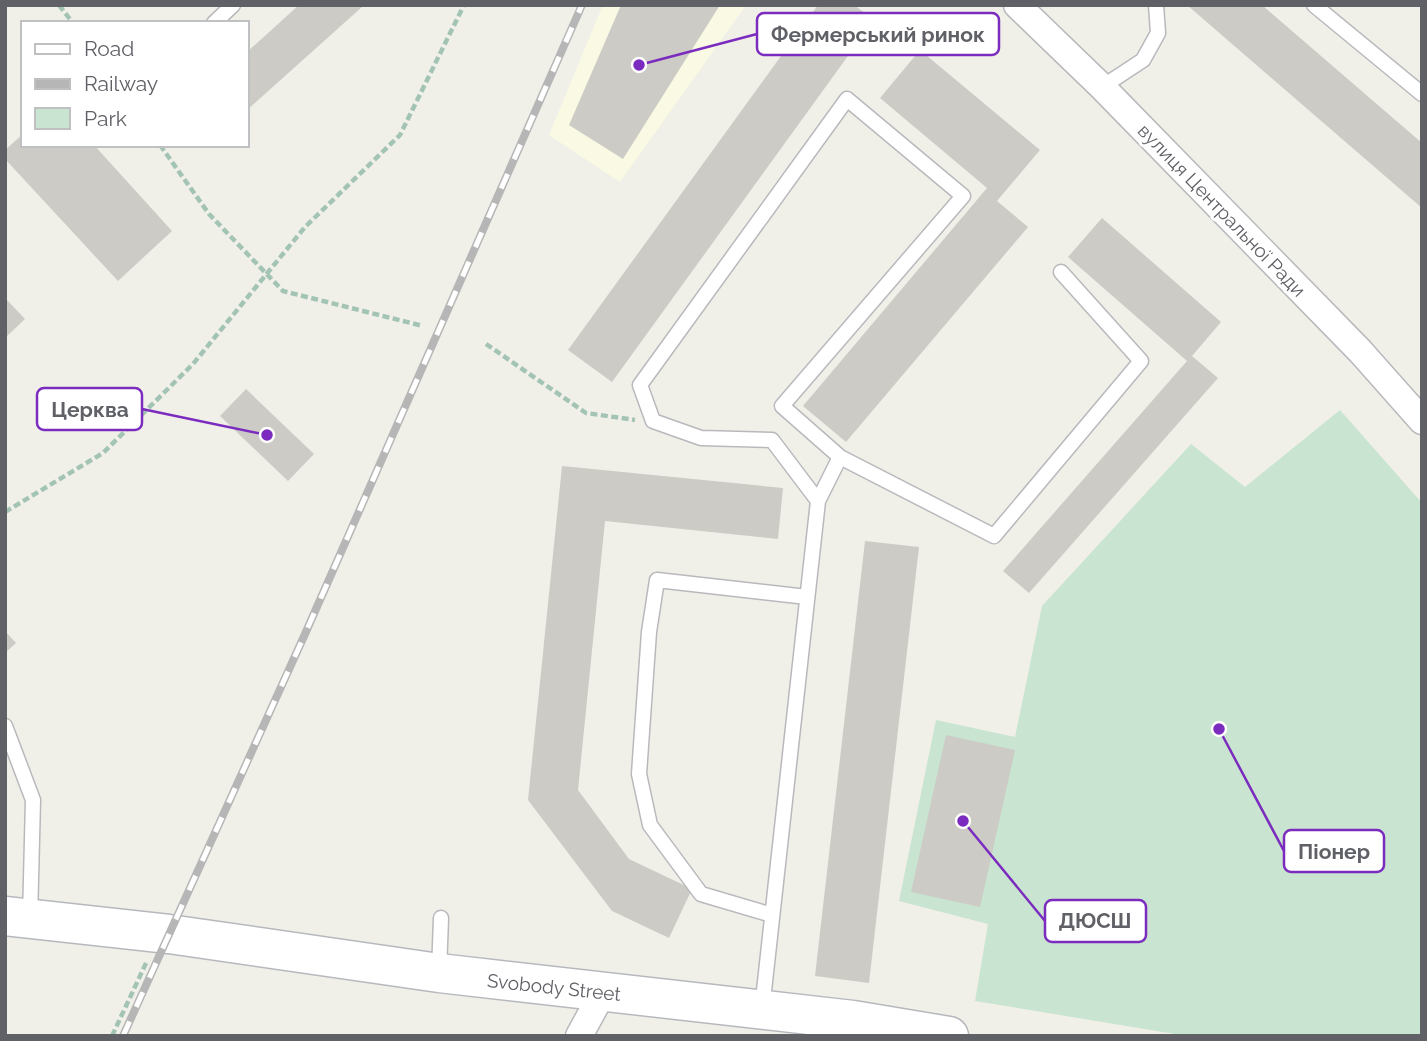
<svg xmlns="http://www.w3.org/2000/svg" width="1427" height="1041" font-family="Raleway,sans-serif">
<rect width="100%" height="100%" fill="#f0f0e9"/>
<path fill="#fafae4" d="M 603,5 L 746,5 L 620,182 L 549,135 Z"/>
<path fill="#c9e4d0" d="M 1340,410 L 1422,503 L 1422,1036 L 1187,1036 L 975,1001 L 988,924 L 899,901 L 936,720 L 1015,737 L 1042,606 L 1191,444 L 1245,487 Z"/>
<path fill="#cccbc5" d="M 299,5 L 360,5 L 362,7 L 247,110 L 247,52 Z
M 621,5 L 720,5 L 623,159 L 569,125 Z
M 818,5 L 854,5 L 874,20 L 612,382 L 568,350 Z
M 1187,5 L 1262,5 L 1422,143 L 1422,208 Z
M 920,50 L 1040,150 L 997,201 L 1028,227 L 846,442 L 803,406 L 987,188 L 880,98 Z
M 23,134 L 23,145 L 94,145 L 172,231 L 118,281 L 5,159 L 5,150 Z
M 1102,218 L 1221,322 L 1192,356 L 1218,378 L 1029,593 L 1003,571 L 1187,361 L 1068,257 Z
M 5,298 L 25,319 L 5,338 Z
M 246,389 L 314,454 L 288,481 L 220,416 Z
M 562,466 L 783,488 L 778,539 L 605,521 L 578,790 L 629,859 L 692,889 L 669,938 L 612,911 L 528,800 Z
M 865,541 L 919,547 L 869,983 L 815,976 Z
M 5,631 L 16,643 L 5,653 Z
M 946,735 L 1015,750 L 980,907 L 911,892 Z"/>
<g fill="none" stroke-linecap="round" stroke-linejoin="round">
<defs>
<path id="service" d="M 1314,5 L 1422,94
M 214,23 L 233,5
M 1102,87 L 1143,60 L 1158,33 L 1156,5
M 818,501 L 772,440 L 701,438 L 653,421 L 640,385 L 847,99 L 963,196 L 782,406 L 840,457
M 5,726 L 33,800 L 30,919
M 772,915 L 701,894 L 650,825 L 639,774 L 649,632 L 657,580 L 807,597
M 439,972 L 441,918
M 762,1009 L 818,501 L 840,457 L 994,536 L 1141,361 L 1061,272"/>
<path id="minor" d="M 1017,5 L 1102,87 L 1360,351 L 1422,421
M 579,1036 L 603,992"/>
<path id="secondary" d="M 5,916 L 169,934 L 439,973 L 853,1020 L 949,1036"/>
</defs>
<use href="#service" stroke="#b9b9bd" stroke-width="17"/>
<use href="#minor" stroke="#b9b9bd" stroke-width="29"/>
<use href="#secondary" stroke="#b7b8be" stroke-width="41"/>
<path stroke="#a3c4b4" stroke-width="4.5" stroke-dasharray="7 3.5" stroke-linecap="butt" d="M 59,5 L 73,23
M 160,145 L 209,214 L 283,291 L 423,326
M 486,344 L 586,413 L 635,420
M 5,512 L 103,453 L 193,364 L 305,227 L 400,135 L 464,5
M 112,1036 L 147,961"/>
<use href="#service" stroke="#fff" stroke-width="14"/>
<use href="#minor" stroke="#fff" stroke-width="26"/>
<use href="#secondary" stroke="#fff" stroke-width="38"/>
<defs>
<path id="rail" d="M 123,1036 L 305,634 L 582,5"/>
</defs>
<use href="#rail" stroke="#b6b6b7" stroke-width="8"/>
<use href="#rail" stroke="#fff" stroke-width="5" stroke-dasharray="16" stroke-linecap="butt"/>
</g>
<g text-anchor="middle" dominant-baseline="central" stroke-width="6" stroke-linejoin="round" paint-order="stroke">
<g font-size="19" fill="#606167" stroke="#fff">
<text transform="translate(1222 210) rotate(46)">вулиця Центральної Ради</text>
<text transform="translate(554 987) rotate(6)">Svobody Street</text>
</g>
</g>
<path fill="none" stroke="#7b2cbf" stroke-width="2.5" d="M639 65L757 34M267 435L142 409M1219 729L1284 851M963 821L1045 921"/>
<g fill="#7b2cbf" stroke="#fff" stroke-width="2.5">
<circle cx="639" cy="65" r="7"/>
<circle cx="267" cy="435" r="7"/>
<circle cx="1219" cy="729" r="7"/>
<circle cx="963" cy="821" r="7"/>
</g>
<g fill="#fff" stroke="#7b2cbf" stroke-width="2.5">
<rect x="757" y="13" width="242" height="42" rx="7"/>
<rect x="37" y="388" width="105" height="42" rx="7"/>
<rect x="1284" y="830" width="100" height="42" rx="7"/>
<rect x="1045" y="900" width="101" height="42" rx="7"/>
</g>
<g font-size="21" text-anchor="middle" font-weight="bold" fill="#606167">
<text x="878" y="42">Фермерський ринок</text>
<text x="90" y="417">Церква</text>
<text x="1334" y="859">Піонер</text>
<text x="1095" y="928">ДЮСШ</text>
</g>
<rect width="1427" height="1041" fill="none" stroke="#606167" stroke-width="14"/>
<rect x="21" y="21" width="228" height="126" fill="#ffffff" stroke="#bfc0c2" stroke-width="2"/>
<rect x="35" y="44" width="35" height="10" fill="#ffffff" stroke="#bfc0c2" stroke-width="2"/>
<text x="84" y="56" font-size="21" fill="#606167">Road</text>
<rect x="35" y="79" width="35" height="10" fill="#b6b6b7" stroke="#bfc0c2" stroke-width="2"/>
<text x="84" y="91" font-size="21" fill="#606167">Railway</text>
<rect x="35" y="108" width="35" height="21" fill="#c9e4d0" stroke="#bfc0c2" stroke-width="2"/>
<text x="84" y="126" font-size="21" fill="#606167">Park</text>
</svg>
